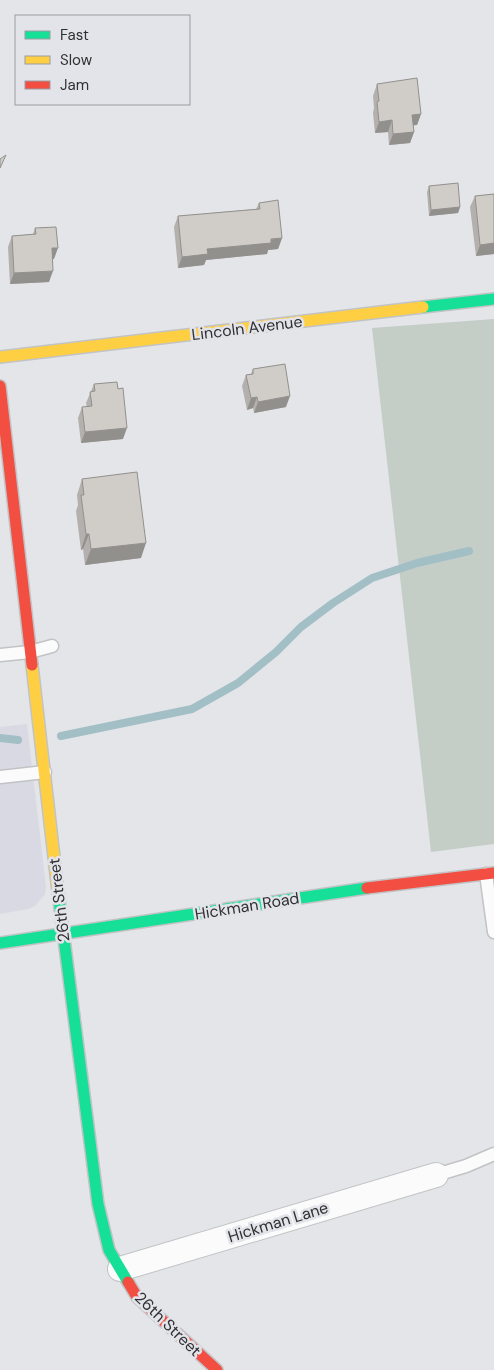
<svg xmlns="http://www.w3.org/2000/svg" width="494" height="1370" font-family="'DM Sans',sans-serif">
<rect width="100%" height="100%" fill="#e4e5e9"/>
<path fill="#d9d9e3" d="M 27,724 L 46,887 L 45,894 L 35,906 L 28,909 L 0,914 L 0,727 Z"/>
<path fill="#c4cec7" d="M 494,319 L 494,844 L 431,852 L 372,328 Z"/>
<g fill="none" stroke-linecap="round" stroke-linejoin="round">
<path stroke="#a3bfc6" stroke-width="8" d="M 61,736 L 192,709 L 238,683 L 276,652 L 301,627 L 333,603 L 372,578 L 417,563 L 469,551
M 0,738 L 18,740"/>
<defs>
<path id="lane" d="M 0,655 L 30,652 L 52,646
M 0,777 L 45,772
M 486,874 L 494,932
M 436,1175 L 466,1166 L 494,1154"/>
<path id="street" d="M 120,1269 L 436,1175"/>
<path id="fast" d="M 423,307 L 494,299
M 58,892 L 98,1204 L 109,1250 L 128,1282
M 0,943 L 367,888"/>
<path id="slow" d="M 0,357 L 423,307
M 32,665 L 58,892"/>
<path id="jam" d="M 0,386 L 32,665
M 367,888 L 494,873
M 128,1282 L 137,1297 L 217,1370"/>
</defs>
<use href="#lane" stroke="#c2c3c5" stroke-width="15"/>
<use href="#street" stroke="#c2c3c5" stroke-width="26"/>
<use href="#fast" stroke="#c2c3c5" stroke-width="14"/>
<use href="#slow" stroke="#c2c3c5" stroke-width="14"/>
<use href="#jam" stroke="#c2c3c5" stroke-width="14"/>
<use href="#lane" stroke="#fbfbfc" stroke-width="12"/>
<use href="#street" stroke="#fbfbfc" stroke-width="24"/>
<use href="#fast" stroke="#16e098" stroke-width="11"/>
<use href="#slow" stroke="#ffcf43" stroke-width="11"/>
<use href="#jam" stroke="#f24e42" stroke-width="11"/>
</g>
<path fill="#b3b0ad" d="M 377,84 L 421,114 L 417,125 L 413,125 L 414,132 L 410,143 L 389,145 L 388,132 L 375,133 L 373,113 L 374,108 L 373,96 Z
M 429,186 L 460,207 L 458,213 L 429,216 L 427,192 Z
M 494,194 L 494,254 L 476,256 L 470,207 L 475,196 Z
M 259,203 L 282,238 L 278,249 L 268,250 L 267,254 L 206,260 L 204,265 L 178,268 L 174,227 L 178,216 L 256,209 Z
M 35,228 L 54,259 L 53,259 L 49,282 L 10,284 L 8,247 L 12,236 L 33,234 Z
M 253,369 L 286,407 L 254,413 L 253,408 L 247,410 L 242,386 L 246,375 L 251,374 Z
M 94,384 L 123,439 L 81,443 L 78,418 L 82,407 L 87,407 L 86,403 Z
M 82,479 L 141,558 L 85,565 L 83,549 L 81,550 L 76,511 L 78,505 L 77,495 Z"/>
<path fill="#92908d" d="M 421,114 L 417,125 L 408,126 L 412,115 Z
M 392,120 L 388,132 L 375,133 L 379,122 Z
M 414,132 L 410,143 L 389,145 L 393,134 Z
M 460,207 L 458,213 L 429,216 L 431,210 Z
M 282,238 L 278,249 L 268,250 L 267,254 L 206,260 L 204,265 L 178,268 L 182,257 L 207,249 Z
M 494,243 L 494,254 L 476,256 L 480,245 Z
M 52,248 L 58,248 L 54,259 L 48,259 Z
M 53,271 L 49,282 L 10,284 L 14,273 Z
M 290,396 L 286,407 L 254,413 L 258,402 Z
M 257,397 L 253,408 L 247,410 L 251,398 Z
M 127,428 L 123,439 L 81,443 L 85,432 Z
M 86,534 L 89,534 L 83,549 L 81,550 Z
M 146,543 L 141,558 L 85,565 L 91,549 Z"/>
<path fill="#d0cdc9" stroke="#92908d" d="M 417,78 L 421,114 L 412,115 L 414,132 L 393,134 L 392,120 L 379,122 L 377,102 L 379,101 L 377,84 Z
M 6,155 L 0,168 L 0,159 Z
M 458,183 L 460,207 L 431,210 L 429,186 Z
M 494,194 L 494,243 L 480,245 L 475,196 Z
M 278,200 L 282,238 L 271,239 L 271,243 L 207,249 L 208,254 L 182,257 L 178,216 L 260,209 L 259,203 Z
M 56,227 L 58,248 L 52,248 L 53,271 L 14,273 L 12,236 L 36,234 L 35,228 Z
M 285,364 L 290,396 L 258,402 L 257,397 L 251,398 L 246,375 L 253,374 L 253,369 Z
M 117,382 L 118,389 L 123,388 L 127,428 L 85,432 L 82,407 L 92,406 L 90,392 L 95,391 L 94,384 Z
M 137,472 L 146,543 L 91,549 L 89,534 L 86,534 L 81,495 L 84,495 L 82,479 Z"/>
<g text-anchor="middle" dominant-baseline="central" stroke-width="5" stroke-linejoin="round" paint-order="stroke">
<g font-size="16" fill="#303033" stroke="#e3e4ea">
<text transform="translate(247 328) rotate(-7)">Lincoln Avenue</text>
<text transform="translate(59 900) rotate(-97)">26th Street</text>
<text transform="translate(247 906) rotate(-9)">Hickman Road</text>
<text transform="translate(278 1222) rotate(-17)">Hickman Lane</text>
<text transform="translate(168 1324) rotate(44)">26th Street</text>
</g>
</g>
<rect x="15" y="15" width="175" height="90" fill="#e3e4ea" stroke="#9b9ca1"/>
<rect x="25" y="31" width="25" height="8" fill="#16e098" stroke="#9b9ca1"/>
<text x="60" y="40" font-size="15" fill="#303033">Fast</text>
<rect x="25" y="56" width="25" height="8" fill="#ffcf43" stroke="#9b9ca1"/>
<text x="60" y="65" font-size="15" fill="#303033">Slow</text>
<rect x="25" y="81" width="25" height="8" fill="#f24e42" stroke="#9b9ca1"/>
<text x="60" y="90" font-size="15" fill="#303033">Jam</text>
</svg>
